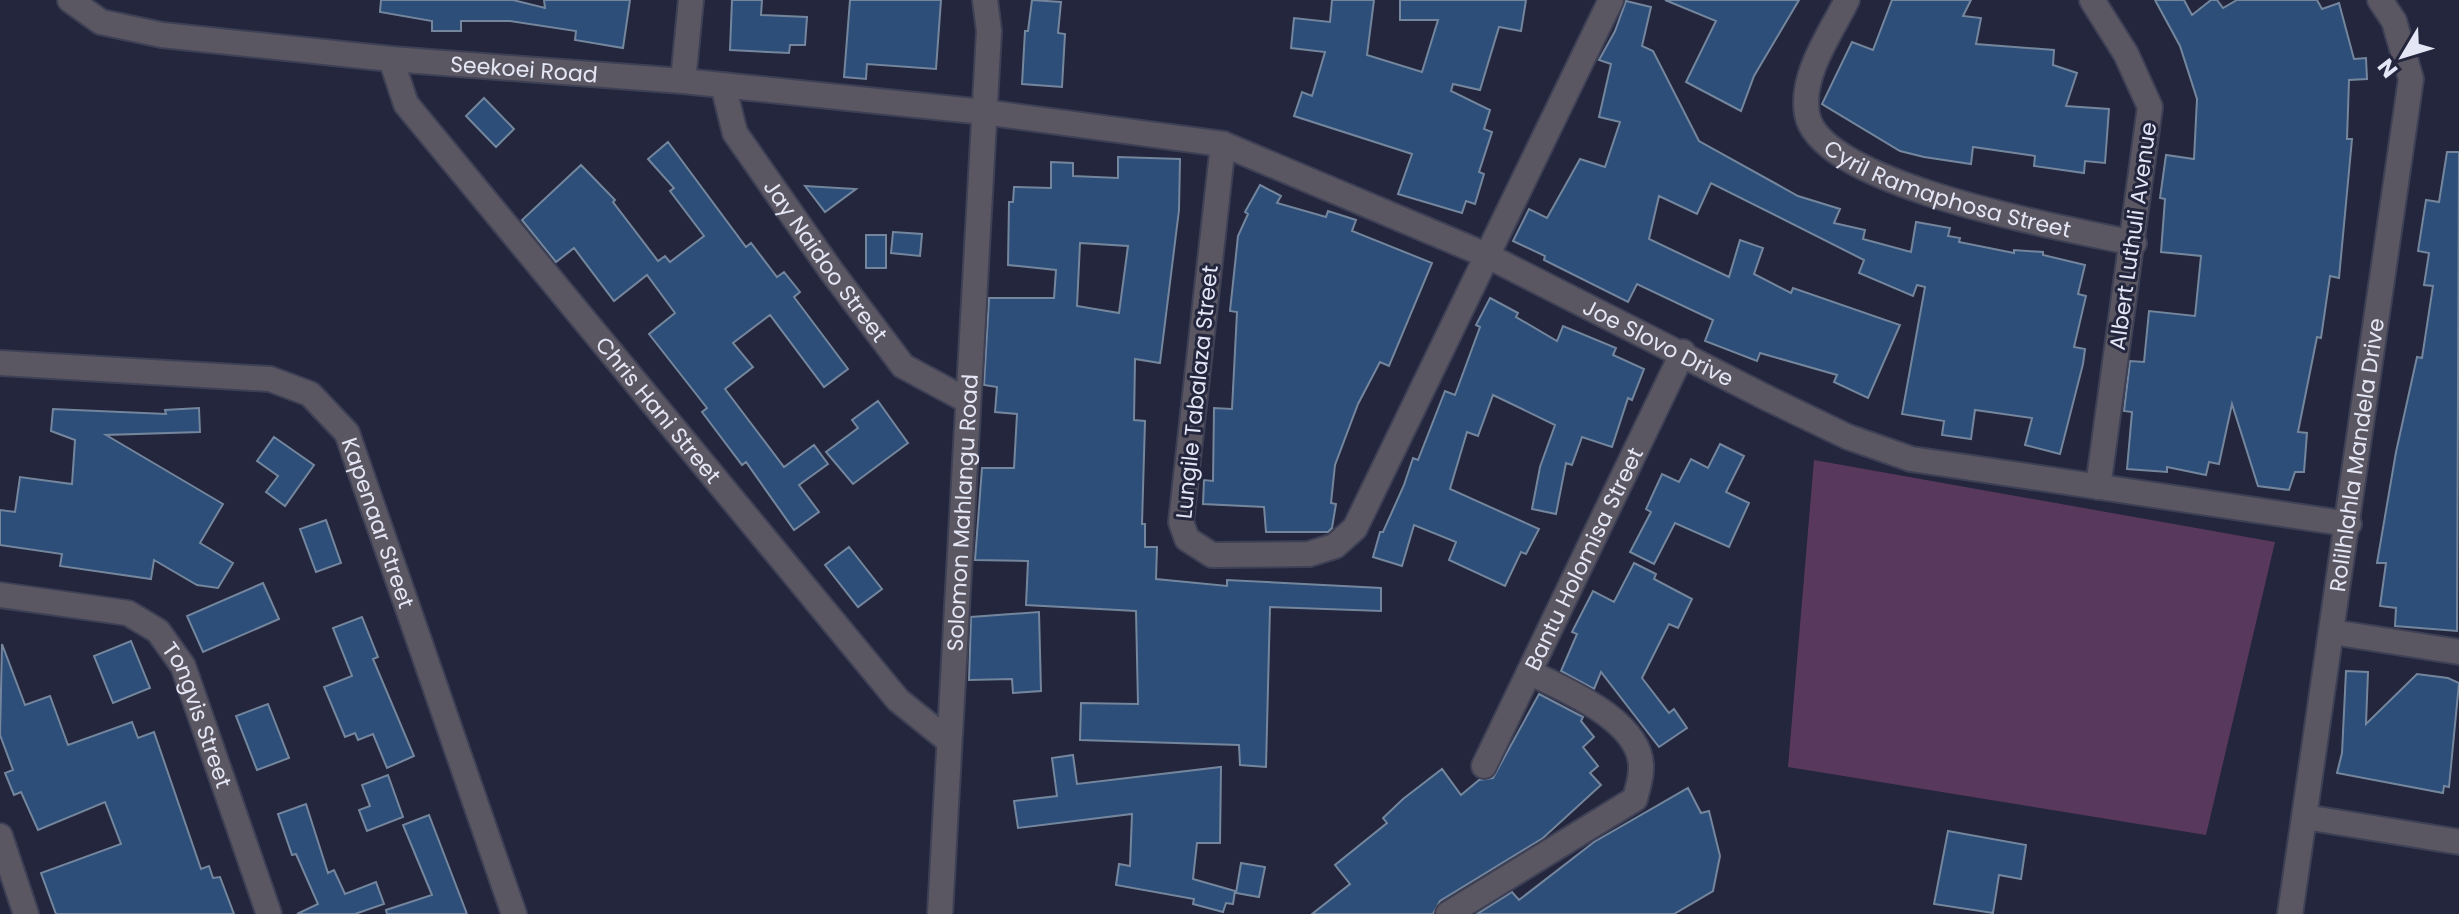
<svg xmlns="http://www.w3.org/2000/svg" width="2459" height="914" font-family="Poppins,sans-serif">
<rect width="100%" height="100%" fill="#23263c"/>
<path fill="#59385d" d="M 1814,460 L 2275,542 L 2206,835 L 1788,767 Z"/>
<path fill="#2d4e78" stroke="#74869d" stroke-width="2" fill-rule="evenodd" d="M 381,0 L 513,0 L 545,8 L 544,0 L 630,0 L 623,48 L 575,40 L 576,31 L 510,21 L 461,21 L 461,31 L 432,31 L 432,21 L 380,12 Z
M 732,0 L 762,0 L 761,15 L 807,17 L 805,45 L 790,45 L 789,53 L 730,50 Z
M 850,0 L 941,0 L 936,69 L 867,64 L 866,79 L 844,77 Z
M 1032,0 L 1061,2 L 1058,33 L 1065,34 L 1062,87 L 1022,84 L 1025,31 L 1028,31 Z
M 1332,0 L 1374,0 L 1367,55 L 1422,72 L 1438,20 L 1400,20 L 1400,0 L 1526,0 L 1521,31 L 1499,27 L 1480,90 L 1453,84 L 1451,91 L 1490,110 L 1484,129 L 1492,132 L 1479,172 L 1484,174 L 1475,204 L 1466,201 L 1462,213 L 1398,194 L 1412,154 L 1294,116 L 1302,92 L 1312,96 L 1325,52 L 1291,48 L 1294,18 L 1330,22 Z
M 1665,0 L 1799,0 L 1754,76 L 1741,111 L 1686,82 L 1716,21 Z
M 1892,0 L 1971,0 L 1963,16 L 1981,18 L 1976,44 L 2054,50 L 2053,65 L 2077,73 L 2066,106 L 2109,109 L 2105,163 L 2085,161 L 2084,173 L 2034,166 L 2035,156 L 1973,147 L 1971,164 L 1924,157 L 1900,151 L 1822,104 L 1852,42 L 1873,50 Z
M 2155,0 L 2184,0 L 2192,15 L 2211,0 L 2217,0 L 2223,8 L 2237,0 L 2317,0 L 2322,9 L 2339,3 L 2354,59 L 2366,58 L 2367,79 L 2349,80 L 2347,139 L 2352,139 L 2339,278 L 2330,276 L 2321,338 L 2317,337 L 2298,432 L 2307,433 L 2304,472 L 2295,472 L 2289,490 L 2258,486 L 2232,404 L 2219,464 L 2209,462 L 2206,475 L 2167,467 L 2167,472 L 2127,469 L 2132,412 L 2124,411 L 2130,361 L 2144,362 L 2149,311 L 2195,316 L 2201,256 L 2161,252 L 2165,199 L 2160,198 L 2166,155 L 2194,159 L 2197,99 L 2180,46 Z
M 1626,1 L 1651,7 L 1642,46 L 1653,51 L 1699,141 L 1798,196 L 1840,209 L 1834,223 L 1865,230 L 1863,239 L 1911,252 L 1916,222 L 1950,228 L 1948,236 L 1960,238 L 1959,242 L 2014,253 L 2014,250 L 2043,252 L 2043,255 L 2085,265 L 2078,294 L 2086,296 L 2074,347 L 2085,349 L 2083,364 L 2060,454 L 2025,445 L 2032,418 L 1975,410 L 1971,439 L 1942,435 L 1944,421 L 1902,414 L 1925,287 L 1917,285 L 1913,296 L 1859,273 L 1864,260 L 1711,183 L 1697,214 L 1659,196 L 1649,239 L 1729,277 L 1740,240 L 1763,248 L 1754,274 L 1791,293 L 1793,288 L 1900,325 L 1868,398 L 1834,382 L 1837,375 L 1760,353 L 1757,361 L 1705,341 L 1713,320 L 1637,284 L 1628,302 L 1544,260 L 1545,256 L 1513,241 L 1529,209 L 1547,218 L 1580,159 L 1605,167 L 1620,122 L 1599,117 L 1611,64 L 1599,60 L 1615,31 Z
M 484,98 L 514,129 L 496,147 L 466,116 Z
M 668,142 L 746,247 L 751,243 L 777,277 L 784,272 L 800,292 L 794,297 L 848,369 L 824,387 L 770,315 L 733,343 L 753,367 L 725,389 L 784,467 L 814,445 L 828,464 L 799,485 L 819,512 L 794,530 L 746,462 L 742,465 L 702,412 L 707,408 L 649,334 L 675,313 L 647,275 L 614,301 L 574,248 L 556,262 L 522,220 L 581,165 L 615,200 L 613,202 L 658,261 L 665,256 L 670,262 L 704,236 L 670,191 L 674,188 L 648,159 Z
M 2447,152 L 2459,152 L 2457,631 L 2395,626 L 2396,608 L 2380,606 L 2386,563 L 2377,563 L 2396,452 L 2417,357 L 2422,358 L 2433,286 L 2424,285 L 2429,253 L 2418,251 L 2426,200 L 2439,202 Z
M 1118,157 L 1180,159 L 1179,210 L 1160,363 L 1135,359 L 1134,420 L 1145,421 L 1142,524 L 1145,524 L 1145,547 L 1157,547 L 1156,579 L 1227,586 L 1227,580 L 1381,588 L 1381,611 L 1270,607 L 1266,767 L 1240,765 L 1239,745 L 1080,740 L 1081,703 L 1138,704 L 1136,611 L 1026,605 L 1028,561 L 975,560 L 982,468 L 1014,468 L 1017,414 L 995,412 L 997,387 L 984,385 L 989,298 L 1054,298 L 1056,270 L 1008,265 L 1009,202 L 1013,202 L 1014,187 L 1051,188 L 1051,162 L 1073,163 L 1073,176 L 1118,178 ZM 1080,243 L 1128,246 L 1119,313 L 1077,306 Z
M 1260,185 L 1281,196 L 1277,203 L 1326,217 L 1328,211 L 1356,220 L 1352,231 L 1432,263 L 1389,366 L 1380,362 L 1358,404 L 1335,465 L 1331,503 L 1336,504 L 1332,528 L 1328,532 L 1266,532 L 1264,507 L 1203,504 L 1204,480 L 1213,481 L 1214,408 L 1232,409 L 1237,312 L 1230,311 L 1238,236 L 1248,214 L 1245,212 Z
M 805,186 L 856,189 L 825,212 Z
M 893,232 L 922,234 L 920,256 L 891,253 Z
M 866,235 L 886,235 L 886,268 L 866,268 Z
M 1490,298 L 1518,313 L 1516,317 L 1557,341 L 1563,326 L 1616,348 L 1613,355 L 1644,369 L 1632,400 L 1628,398 L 1612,447 L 1582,437 L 1572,465 L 1566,463 L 1556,514 L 1532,509 L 1540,467 L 1555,425 L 1493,395 L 1478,436 L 1467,432 L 1450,489 L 1539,529 L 1526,554 L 1521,552 L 1505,586 L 1449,560 L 1456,542 L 1414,525 L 1402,566 L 1373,557 L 1380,532 L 1383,532 L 1404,485 L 1413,458 L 1418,460 L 1445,391 L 1455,395 L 1480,327 L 1476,325 Z
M 878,401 L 908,443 L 853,484 L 826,452 L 858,428 L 852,420 Z
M 199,408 L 200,432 L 106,435 L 223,504 L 200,543 L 233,563 L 218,588 L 197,585 L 154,560 L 151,579 L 60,566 L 62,554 L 0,545 L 0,510 L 15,512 L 20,477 L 72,484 L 75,440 L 51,431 L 53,409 L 166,414 L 165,410 Z
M 274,437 L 314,465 L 285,506 L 266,492 L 278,476 L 257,461 Z
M 1720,444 L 1744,456 L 1726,492 L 1749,503 L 1729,547 L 1675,523 L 1654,564 L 1630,552 L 1651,512 L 1646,509 L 1662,474 L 1679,482 L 1691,459 L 1708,468 Z
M 326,520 L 341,563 L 316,572 L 300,529 Z
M 849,547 L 882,589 L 858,607 L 825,565 Z
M 1634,563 L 1656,574 L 1654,579 L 1692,599 L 1678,628 L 1669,624 L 1642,678 L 1669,713 L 1674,709 L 1687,728 L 1659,747 L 1601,672 L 1594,689 L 1561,671 L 1577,634 L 1572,632 L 1593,591 L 1614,602 Z
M 263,583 L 279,619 L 203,652 L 187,616 Z
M 1039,612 L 1041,691 L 1013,693 L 1012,679 L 969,680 L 971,617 Z
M 362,617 L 378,657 L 373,659 L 414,756 L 387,768 L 373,734 L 358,740 L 355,733 L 345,737 L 324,687 L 352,676 L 333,628 Z
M 131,641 L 150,688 L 113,703 L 94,656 Z
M 2,644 L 25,705 L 50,696 L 68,745 L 132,722 L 138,738 L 154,732 L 201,869 L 209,866 L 213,878 L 220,877 L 234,914 L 56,914 L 41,873 L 121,844 L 105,802 L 38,830 L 21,792 L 14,795 L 5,773 L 13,770 L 0,735 Z
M 2346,671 L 2368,672 L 2366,724 L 2417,674 L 2448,678 L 2459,683 L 2449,787 L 2444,786 L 2443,793 L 2337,773 L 2342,753 Z
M 1539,694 L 1583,717 L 1581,721 L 1594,737 L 1583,747 L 1598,766 L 1590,773 L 1601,785 L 1543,838 L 1440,901 L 1433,914 L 1312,914 L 1350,884 L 1335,865 L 1387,823 L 1383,818 L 1403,799 L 1442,769 L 1461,795 L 1479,780 L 1493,778 Z
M 268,704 L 289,758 L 257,770 L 236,716 Z
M 1073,755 L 1077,784 L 1221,767 L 1220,843 L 1197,843 L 1193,879 L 1235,891 L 1233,904 L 1226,903 L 1223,912 L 1193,904 L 1194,899 L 1116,885 L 1119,864 L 1130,866 L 1132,814 L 1018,828 L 1014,801 L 1057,796 L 1052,758 Z
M 388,775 L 403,817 L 367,831 L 359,810 L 370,806 L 362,785 Z
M 1688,788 L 1701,813 L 1709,811 L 1720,856 L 1713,891 L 1674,914 L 1477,914 L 1512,892 L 1519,900 L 1594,842 Z
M 306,804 L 328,873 L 334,870 L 345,894 L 376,882 L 384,904 L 355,914 L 297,914 L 318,904 L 296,854 L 292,855 L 278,814 Z
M 429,815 L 467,914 L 387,914 L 386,910 L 432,895 L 403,825 Z
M 1948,831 L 2026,845 L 2021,879 L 1999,875 L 1993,913 L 1934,904 Z
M 1241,863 L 1265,867 L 1259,897 L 1236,893 Z"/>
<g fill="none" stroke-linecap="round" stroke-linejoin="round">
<defs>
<g id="street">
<path id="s1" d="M 70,0 L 101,22 L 162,35 L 391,59 L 683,81 L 984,112 L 1223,144 L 1486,255 L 1769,399 L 1848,437 L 1911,459 L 2349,524"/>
<path id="s2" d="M 1847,0 C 1831,33 1800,75 1807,114 C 1819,186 2070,229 2134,243"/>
<path d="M 2092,0 L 2126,54 L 2150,107 L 2098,487"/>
<path id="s3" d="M 391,59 L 406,104 L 898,700 L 949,741"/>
<path d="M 683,81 L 691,0"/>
<path id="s4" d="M 723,85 L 735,133 L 832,272 L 903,366 L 968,401"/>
<path d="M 1223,144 L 1181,522 L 1187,539 L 1212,555 L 1309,554 L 1335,546 L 1355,528 L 1611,0"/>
<path id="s5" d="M 0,363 L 270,379 L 310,394 L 347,433 L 514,914"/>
<path id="s6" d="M 0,595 L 128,613 L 158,631 L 183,666 L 269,914"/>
<path d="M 2332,632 L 2459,652"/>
<path id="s7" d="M 1484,766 L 1683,352"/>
<path d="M 2305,817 L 2459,842"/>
<path d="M 0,836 L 26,914"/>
<path id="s8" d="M 940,914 L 989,31 L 985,0"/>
<path d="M 1448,914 L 1635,799 C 1637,790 1641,779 1641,769 C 1643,721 1565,690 1529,672"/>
<path id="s9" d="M 2290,914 L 2411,79 L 2394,21 L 2380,0"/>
</g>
</defs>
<use href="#street" stroke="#3e4156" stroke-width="28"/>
<use href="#street" stroke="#5b5762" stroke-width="24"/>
</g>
<g text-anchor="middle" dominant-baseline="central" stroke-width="6" stroke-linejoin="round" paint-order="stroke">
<g font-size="22" fill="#e4e6f5" stroke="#23263c">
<text stroke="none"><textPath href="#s1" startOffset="464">Seekoei Road</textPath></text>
<text stroke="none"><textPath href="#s2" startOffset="290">Cyril Ramaphosa Street</textPath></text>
<text transform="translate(2133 236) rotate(-82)">Albert Luthuli Avenue</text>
<text stroke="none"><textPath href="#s4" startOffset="206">Jay Naidoo Street</textPath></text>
<text stroke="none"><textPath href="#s1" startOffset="1646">Joe Slovo Drive</textPath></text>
<text transform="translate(1197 392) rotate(-84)">Lungile Tabalaza Street</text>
<text stroke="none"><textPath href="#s3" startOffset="444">Chris Hani Street</textPath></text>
<text stroke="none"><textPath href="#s9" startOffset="464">Rolilhlahla Mandela Drive</textPath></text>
<text stroke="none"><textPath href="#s8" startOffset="402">Solomon Mahlangu Road</textPath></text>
<text stroke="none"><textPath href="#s5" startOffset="462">Kapenaar Street</textPath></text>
<text stroke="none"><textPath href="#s7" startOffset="230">Bantu Holomisa Street</textPath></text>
<text stroke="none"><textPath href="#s6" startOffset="258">Tongvis Street</textPath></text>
</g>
</g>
<g transform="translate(2403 56) rotate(232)" stroke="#23263c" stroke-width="6" paint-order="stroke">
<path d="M0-6L14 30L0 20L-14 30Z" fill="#e4e6f5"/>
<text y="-12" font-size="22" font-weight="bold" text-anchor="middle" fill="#e4e6f5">N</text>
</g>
</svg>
